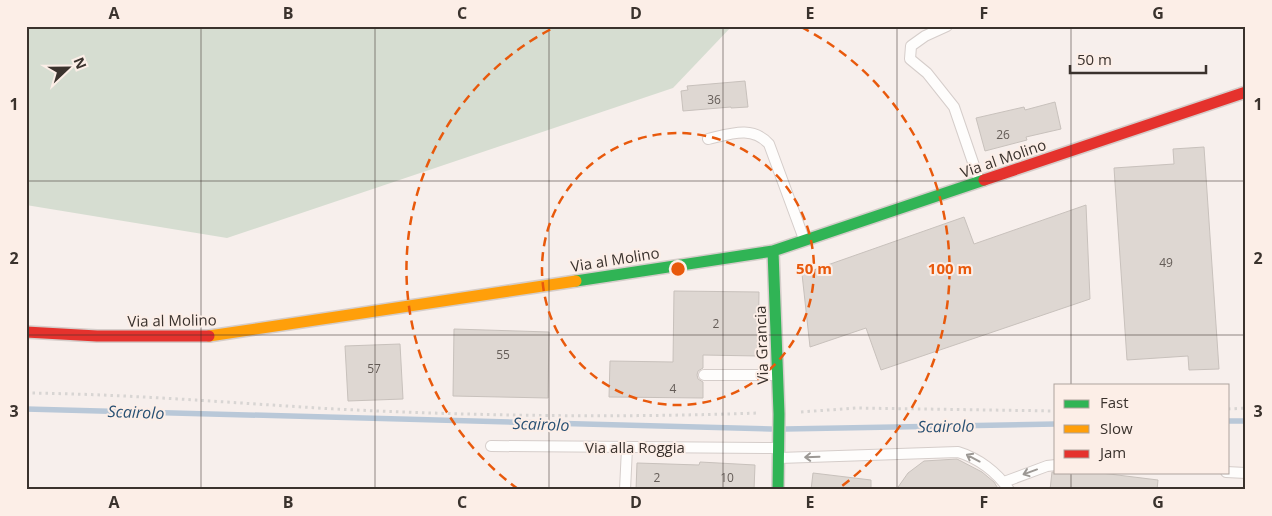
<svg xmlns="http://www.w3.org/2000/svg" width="1272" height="516" font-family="'Open Sans',sans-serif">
<rect width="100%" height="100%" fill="#f7efec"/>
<path fill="#d6ddd1" d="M 26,26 L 732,26 L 673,88 L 227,238 L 26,205 Z"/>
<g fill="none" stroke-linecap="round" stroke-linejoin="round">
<path stroke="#b9c8d8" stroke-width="5.5" d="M 26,409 L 771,429
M 1228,421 L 1246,421
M 785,429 L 1056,424"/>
</g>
<path fill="#ded7d2" stroke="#c8c1bc" d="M 745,81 L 748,107 L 731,108 L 731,107 L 683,111 L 681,91 L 688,90 L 687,86 Z
M 1055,102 L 1061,129 L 1026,137 L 1027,140 L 985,151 L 976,118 L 1024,107 L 1025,110 Z
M 1204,147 L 1219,369 L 1189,370 L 1188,356 L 1127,360 L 1114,168 L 1174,164 L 1173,149 Z
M 1086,205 L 1090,299 L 881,370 L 866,328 L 810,347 L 802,274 L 964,217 L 974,244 Z
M 674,291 L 759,292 L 758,356 L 703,355 L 703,368 L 698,371 L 697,375 L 698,379 L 703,382 L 703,398 L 609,397 L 610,361 L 673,362 Z
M 454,329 L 549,332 L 548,398 L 453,396 Z
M 400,344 L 403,399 L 348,401 L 345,346 Z
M 957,459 L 982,472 L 994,482 L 999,490 L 896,490 L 908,473 L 924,461 Z
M 700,462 L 755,465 L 754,490 L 636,490 L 637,463 L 699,465 Z
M 1052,472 L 1093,472 L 1158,480 L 1157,490 L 1050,490 Z
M 813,473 L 871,480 L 871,490 L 811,490 Z"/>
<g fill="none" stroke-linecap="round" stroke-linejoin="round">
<defs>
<path id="lane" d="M 947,26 L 925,36 L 911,46 L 910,59 L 927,73 L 954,107 L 979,180
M 708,139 C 730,134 752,125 769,144 L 804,239
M 704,375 L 776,375
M 491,446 L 778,448
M 779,458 L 958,452 C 978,458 997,472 1009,490
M 1226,472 L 1246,473
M 1004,482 L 1047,466 L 1056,465
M 625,490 L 627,448"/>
<path id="fast" d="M 773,251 L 779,414 L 778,490
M 576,281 L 773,251 L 984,180"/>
<path id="slow" d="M 209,336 L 576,281"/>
<path id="jam" d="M 984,180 L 1246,92
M 26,332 L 97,336 L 209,336"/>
</defs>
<use href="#lane" stroke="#d5cdca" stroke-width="12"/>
<use href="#fast" stroke="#d5cdca" stroke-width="14"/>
<use href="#slow" stroke="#d5cdca" stroke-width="14"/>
<use href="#jam" stroke="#d5cdca" stroke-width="14"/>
<path stroke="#d8d5d3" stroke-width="3" stroke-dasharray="2.5 4" stroke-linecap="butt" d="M 26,393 C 129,394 232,403 335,409 C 475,416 618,418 758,413
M 1228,409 L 1246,408
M 801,412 L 856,408 L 1056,411"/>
<use href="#lane" stroke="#fefdfc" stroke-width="10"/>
<use href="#fast" stroke="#30b455" stroke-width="11"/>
<use href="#slow" stroke="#ff9f0a" stroke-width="11"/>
<use href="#jam" stroke="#e5322d" stroke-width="11"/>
</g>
<defs><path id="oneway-shaft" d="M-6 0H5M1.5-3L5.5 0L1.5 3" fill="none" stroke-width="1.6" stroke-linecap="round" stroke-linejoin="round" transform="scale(1.25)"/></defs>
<g stroke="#9c9894">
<use href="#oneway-shaft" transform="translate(812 457) rotate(178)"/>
<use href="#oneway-shaft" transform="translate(973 458) rotate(-152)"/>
<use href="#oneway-shaft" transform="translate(1030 472) rotate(160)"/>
</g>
<path fill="none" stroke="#3a322d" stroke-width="1" stroke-opacity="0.55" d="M 201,26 L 201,490M 375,26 L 375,490M 549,26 L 549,490M 723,26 L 723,490M 897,26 L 897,490M 1071,26 L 1071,385M 26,181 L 1246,181M 26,335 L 1246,335M 1071,472 L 1071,490"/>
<g fill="none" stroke="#e8590c" stroke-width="2.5" stroke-dasharray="9 6">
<circle cx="678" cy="269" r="136"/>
<path d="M518 489A272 272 0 0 1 555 27M801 27A272 272 0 0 1 838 489"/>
</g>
<g text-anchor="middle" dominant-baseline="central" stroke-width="4" stroke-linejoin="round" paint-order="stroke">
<g font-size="12" fill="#645c57">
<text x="714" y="99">36</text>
<text x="1003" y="134">26</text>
<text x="1166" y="262">49</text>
<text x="716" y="323">2</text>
<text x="503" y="354">55</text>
<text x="374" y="368">57</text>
<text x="673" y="388">4</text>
<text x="657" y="477">2</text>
<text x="727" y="477">10</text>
</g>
<g font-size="15" fill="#3a322d" stroke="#fceee7">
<text transform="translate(1003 158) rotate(-19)">Via al Molino</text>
<text transform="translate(615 259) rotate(-9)">Via al Molino</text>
<text transform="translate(172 320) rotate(-1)">Via al Molino</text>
<text transform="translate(761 345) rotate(-92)">Via Grancia</text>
<text x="635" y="447">Via alla Roggia</text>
</g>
<g font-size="16" font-style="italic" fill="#285073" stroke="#fceee7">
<text transform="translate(136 412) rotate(2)">Scairolo</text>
<text transform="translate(541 424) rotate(2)">Scairolo</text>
<text transform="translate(946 426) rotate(-1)">Scairolo</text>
</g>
</g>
<circle cx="678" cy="269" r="8" fill="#e8590c" stroke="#fceee7" stroke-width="2.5"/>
<g font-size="15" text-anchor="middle" font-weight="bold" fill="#e8590c" stroke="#fceee7" stroke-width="4" stroke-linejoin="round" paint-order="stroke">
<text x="814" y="274">50 m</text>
<text x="950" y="274">100 m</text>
</g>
<rect width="1272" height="516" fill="none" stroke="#fceee7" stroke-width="55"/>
<rect x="1054" y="384" width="175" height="90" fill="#fceee7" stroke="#aea39d"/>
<rect x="1064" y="400" width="25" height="8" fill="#30b455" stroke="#aea39d"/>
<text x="1100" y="408" font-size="15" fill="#3a322d">Fast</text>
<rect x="1064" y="425" width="25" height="8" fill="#ff9f0a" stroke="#aea39d"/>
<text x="1100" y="434" font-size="15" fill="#3a322d">Slow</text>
<rect x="1064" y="450" width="25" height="8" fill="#e5322d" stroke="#aea39d"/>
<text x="1100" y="458" font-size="15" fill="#3a322d">Jam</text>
<g transform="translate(68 68) rotate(68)" stroke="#fceee7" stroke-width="4" paint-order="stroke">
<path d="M0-4L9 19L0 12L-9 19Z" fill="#3a322d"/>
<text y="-8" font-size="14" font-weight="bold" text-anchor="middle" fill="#3a322d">N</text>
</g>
<path d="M1070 65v8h136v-8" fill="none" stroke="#3a322d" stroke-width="2.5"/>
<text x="1077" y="65" font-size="15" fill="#3a322d" stroke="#fceee7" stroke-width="4" paint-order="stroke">50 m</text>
<rect x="28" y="28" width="1216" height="460" fill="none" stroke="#3a322d" stroke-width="2"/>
<g font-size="16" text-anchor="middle" font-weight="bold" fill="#3a322d">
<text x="114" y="19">A</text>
<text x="288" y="19">B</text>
<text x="462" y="19">C</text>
<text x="636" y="19">D</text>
<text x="810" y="19">E</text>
<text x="984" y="19">F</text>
<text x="1158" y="19">G</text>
<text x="14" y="110">1</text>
<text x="1258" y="110">1</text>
<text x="14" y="264">2</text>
<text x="1258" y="264">2</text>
<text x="14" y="417">3</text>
<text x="1258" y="417">3</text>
<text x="114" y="508">A</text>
<text x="288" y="508">B</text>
<text x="462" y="508">C</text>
<text x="636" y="508">D</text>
<text x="810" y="508">E</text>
<text x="984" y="508">F</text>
<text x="1158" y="508">G</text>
</g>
</svg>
